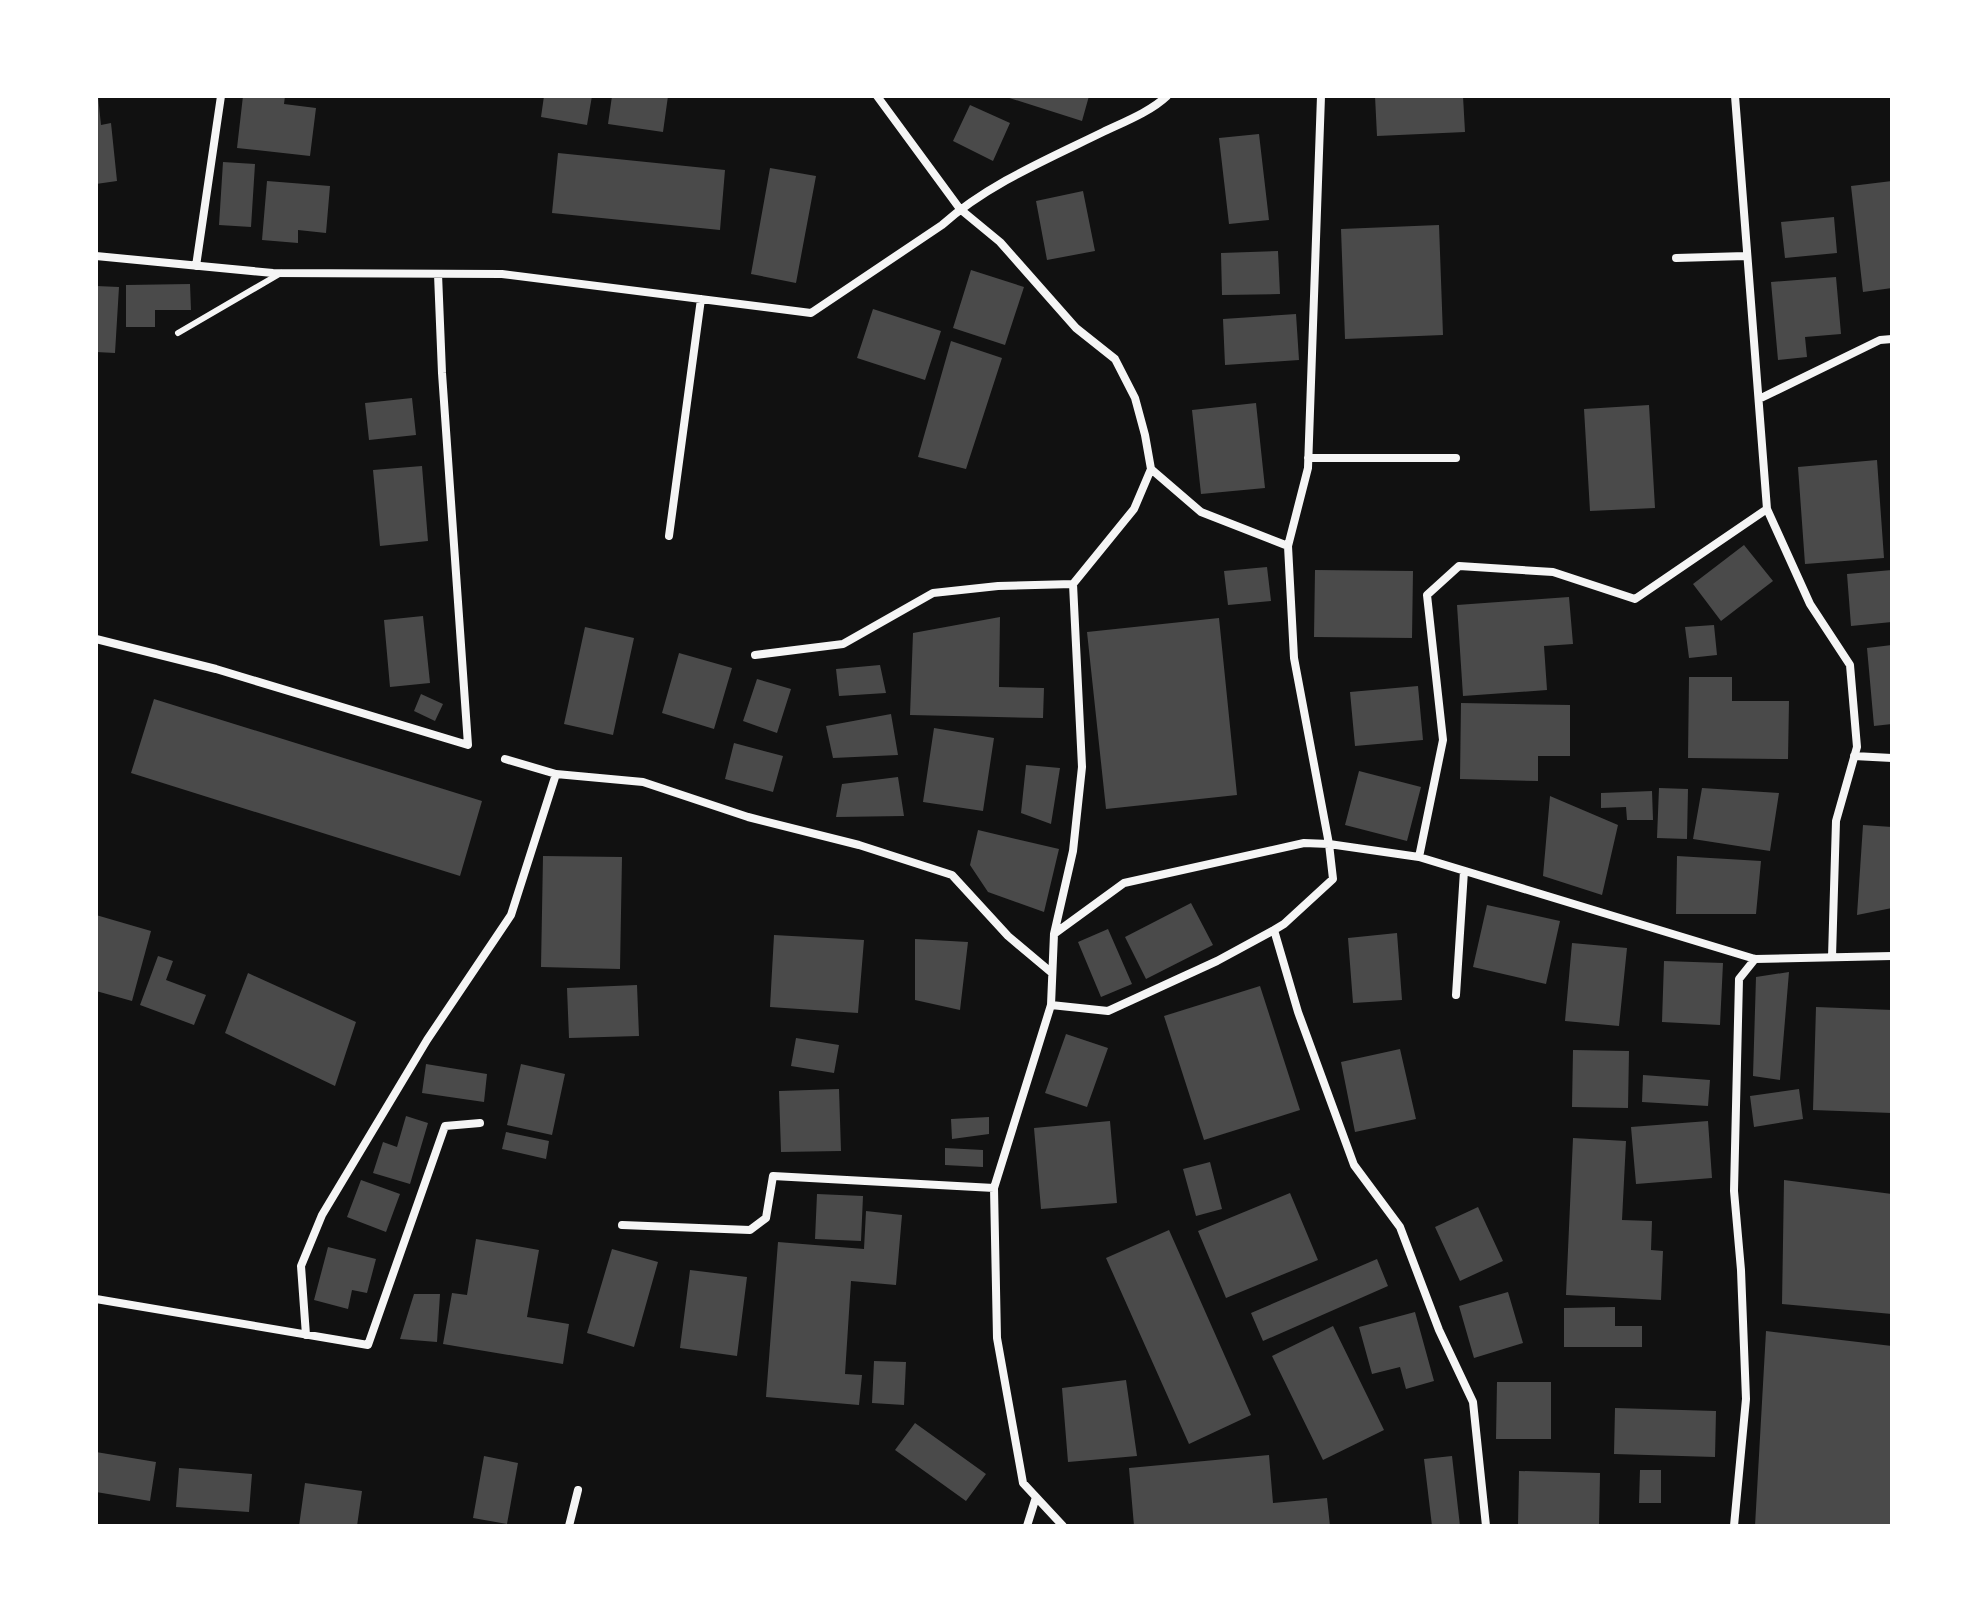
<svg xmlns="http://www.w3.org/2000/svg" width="1988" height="1622" font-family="Commissioner,sans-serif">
<rect width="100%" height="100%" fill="#111"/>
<path fill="#4a4a4a" d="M 96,96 L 98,96 L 101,125 L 111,123 L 117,181 L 96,184 Z
M 243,96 L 285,96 L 284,104 L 316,108 L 310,156 L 237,148 Z
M 544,96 L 592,96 L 587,125 L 541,117 Z
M 612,96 L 668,96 L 663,132 L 608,124 Z
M 1003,96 L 1089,96 L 1082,121 Z
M 1375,96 L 1463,96 L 1465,132 L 1377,136 Z
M 970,105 L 1010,123 L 993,161 L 953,141 Z
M 1259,134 L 1269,220 L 1229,224 L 1219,138 Z
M 558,153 L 725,170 L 720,230 L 552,213 Z
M 223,162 L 255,164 L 251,227 L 219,225 Z
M 770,168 L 816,176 L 796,283 L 751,274 Z
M 267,181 L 330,186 L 326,233 L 298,230 L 298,243 L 262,240 Z
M 1892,181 L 1892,288 L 1863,292 L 1851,186 Z
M 1083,191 L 1095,251 L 1047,260 L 1036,201 Z
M 1834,217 L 1837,253 L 1785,258 L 1781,222 Z
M 1439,225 L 1443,335 L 1345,339 L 1341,229 Z
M 1278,251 L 1280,294 L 1222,295 L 1221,253 Z
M 971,270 L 1024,287 L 1005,345 L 953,328 Z
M 1836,277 L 1841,334 L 1805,337 L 1807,357 L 1778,360 L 1771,282 Z
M 190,284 L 191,310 L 155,310 L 155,327 L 126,327 L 126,285 Z
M 96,286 L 119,287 L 115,353 L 96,352 Z
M 873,309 L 941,331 L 925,380 L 857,358 Z
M 1296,314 L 1299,360 L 1225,365 L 1223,319 Z
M 951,341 L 1002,358 L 966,469 L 918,457 Z
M 412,398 L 416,435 L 369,440 L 365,403 Z
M 1256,403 L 1265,488 L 1201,494 L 1192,410 Z
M 1649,405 L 1655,508 L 1590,511 L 1584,409 Z
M 1877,460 L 1884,558 L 1805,564 L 1798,467 Z
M 422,466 L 428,541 L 380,546 L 373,470 Z
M 1744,545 L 1773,581 L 1721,621 L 1693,584 Z
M 1267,567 L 1271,601 L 1228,605 L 1224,571 Z
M 1315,570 L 1413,571 L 1412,638 L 1314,637 Z
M 1892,570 L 1892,622 L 1851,626 L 1847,574 Z
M 1569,597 L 1573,644 L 1544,646 L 1547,690 L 1463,696 L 1457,605 Z
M 423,616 L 430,683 L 390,687 L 384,620 Z
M 1000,617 L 999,687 L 1044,688 L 1043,718 L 910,715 L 913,633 Z
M 1219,618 L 1237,795 L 1106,809 L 1087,632 Z
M 1714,625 L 1717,655 L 1689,658 L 1685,627 Z
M 585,627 L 634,638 L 613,735 L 564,724 Z
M 1892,645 L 1892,724 L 1874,726 L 1867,648 Z
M 679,653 L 732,668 L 714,729 L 662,713 Z
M 880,665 L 886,693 L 839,696 L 836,669 Z
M 1689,677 L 1732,677 L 1732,701 L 1789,701 L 1788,759 L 1688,758 Z
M 757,679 L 791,689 L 777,733 L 743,721 Z
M 1418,686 L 1423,740 L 1355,746 L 1350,692 Z
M 421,694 L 443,704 L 435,721 L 414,711 Z
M 154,699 L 482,801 L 460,876 L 131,773 Z
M 1461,703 L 1570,705 L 1570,756 L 1538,756 L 1538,781 L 1460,779 Z
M 891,714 L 898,755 L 833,758 L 826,726 Z
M 934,728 L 994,738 L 983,811 L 923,802 Z
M 734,743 L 783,756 L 773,792 L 725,779 Z
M 1026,765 L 1060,768 L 1051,824 L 1021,813 Z
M 1359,771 L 1421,787 L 1407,841 L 1345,825 Z
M 898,777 L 904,816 L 836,817 L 842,784 Z
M 1659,788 L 1688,789 L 1687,839 L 1657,838 Z
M 1702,788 L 1779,793 L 1770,851 L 1693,839 Z
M 1652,791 L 1653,820 L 1627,820 L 1626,807 L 1601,808 L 1601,793 Z
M 1550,796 L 1618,825 L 1602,895 L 1543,876 Z
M 1863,825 L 1892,827 L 1892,908 L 1857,915 Z
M 978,830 L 1059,849 L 1044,912 L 988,892 L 970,865 Z
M 543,856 L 622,857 L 620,969 L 541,967 Z
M 1677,856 L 1761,861 L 1756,914 L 1676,914 Z
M 1191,903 L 1213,945 L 1146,979 L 1125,937 Z
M 1487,905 L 1560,921 L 1546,984 L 1473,967 Z
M 96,915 L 151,931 L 132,1001 L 96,991 Z
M 1108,929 L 1132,984 L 1101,997 L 1078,942 Z
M 1397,933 L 1402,1000 L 1353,1003 L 1348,938 Z
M 774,935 L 864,940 L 858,1013 L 770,1007 Z
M 915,939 L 968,942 L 960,1010 L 915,1000 Z
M 1572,943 L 1627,948 L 1619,1026 L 1565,1021 Z
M 158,956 L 173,961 L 166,980 L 206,995 L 194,1025 L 140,1005 Z
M 1664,961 L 1723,963 L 1720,1025 L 1662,1022 Z
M 1789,972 L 1780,1080 L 1753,1076 L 1756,977 Z
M 248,973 L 356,1022 L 335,1086 L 225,1033 Z
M 637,985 L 639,1036 L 569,1038 L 567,988 Z
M 1260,986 L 1300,1110 L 1204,1140 L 1164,1016 Z
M 1816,1007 L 1892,1010 L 1892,1113 L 1813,1110 Z
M 1066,1034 L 1108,1048 L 1087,1107 L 1045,1093 Z
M 796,1038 L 839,1045 L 834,1073 L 791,1066 Z
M 1400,1049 L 1416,1119 L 1355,1132 L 1341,1062 Z
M 1573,1050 L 1629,1051 L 1628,1108 L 1572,1107 Z
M 426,1064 L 487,1074 L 484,1102 L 422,1093 Z
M 521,1064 L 565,1074 L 552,1135 L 507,1125 Z
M 1643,1075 L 1710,1080 L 1708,1106 L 1642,1102 Z
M 839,1089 L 841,1151 L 781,1152 L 779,1091 Z
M 1799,1089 L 1803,1119 L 1754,1127 L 1750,1096 Z
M 406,1116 L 428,1123 L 410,1184 L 373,1173 L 383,1142 L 397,1147 Z
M 989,1117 L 989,1134 L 952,1139 L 951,1119 Z
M 1110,1121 L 1117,1203 L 1041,1209 L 1034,1128 Z
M 1708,1121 L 1712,1178 L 1636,1184 L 1631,1127 Z
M 506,1132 L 549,1141 L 546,1159 L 502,1149 Z
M 1573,1138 L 1626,1141 L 1622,1220 L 1652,1221 L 1651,1250 L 1663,1251 L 1661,1300 L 1566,1295 Z
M 945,1148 L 983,1150 L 983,1167 L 945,1165 Z
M 1210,1162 L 1222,1209 L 1196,1216 L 1183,1169 Z
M 361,1180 L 400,1194 L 386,1232 L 347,1217 Z
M 1784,1180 L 1892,1194 L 1892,1314 L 1782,1304 Z
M 1290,1193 L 1318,1260 L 1226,1298 L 1198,1231 Z
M 817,1194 L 863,1196 L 861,1241 L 815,1239 Z
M 1478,1207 L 1503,1261 L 1460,1281 L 1435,1227 Z
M 866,1211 L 902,1215 L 896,1285 L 851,1281 L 845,1374 L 862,1375 L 859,1405 L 766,1397 L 778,1242 L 864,1249 Z
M 1169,1230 L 1251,1415 L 1189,1444 L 1106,1258 Z
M 476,1239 L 539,1250 L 527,1317 L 569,1324 L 563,1364 L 443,1344 L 452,1293 L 467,1295 Z
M 328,1247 L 376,1259 L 367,1293 L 352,1290 L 348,1309 L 314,1300 Z
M 612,1249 L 658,1262 L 634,1347 L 587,1333 Z
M 1377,1259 L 1388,1286 L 1263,1341 L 1251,1313 Z
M 690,1270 L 747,1277 L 737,1356 L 680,1348 Z
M 1508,1292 L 1523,1343 L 1474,1358 L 1459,1306 Z
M 414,1294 L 440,1294 L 437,1342 L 400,1339 Z
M 1615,1307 L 1615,1326 L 1642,1326 L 1642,1347 L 1564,1347 L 1564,1308 Z
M 1415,1312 L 1434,1381 L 1406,1389 L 1400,1367 L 1372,1374 L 1359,1327 Z
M 1333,1326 L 1384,1430 L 1323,1460 L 1272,1356 Z
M 1766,1331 L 1892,1346 L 1892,1526 L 1755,1526 Z
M 874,1361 L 906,1362 L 904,1405 L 872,1403 Z
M 1126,1380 L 1137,1456 L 1068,1462 L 1062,1388 Z
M 1497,1382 L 1551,1382 L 1551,1439 L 1496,1439 Z
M 1615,1408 L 1716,1411 L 1715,1457 L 1614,1454 Z
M 915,1423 L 986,1474 L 966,1501 L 895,1450 Z
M 96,1452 L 156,1462 L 150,1501 L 96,1492 Z
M 1269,1455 L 1273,1503 L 1327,1498 L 1330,1526 L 1134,1526 L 1129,1468 Z
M 484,1456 L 518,1463 L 507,1524 L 473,1518 Z
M 1452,1456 L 1460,1526 L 1432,1526 L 1424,1459 Z
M 179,1468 L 252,1474 L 249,1512 L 176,1507 Z
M 1640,1470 L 1661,1470 L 1661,1503 L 1639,1503 Z
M 1519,1471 L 1600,1473 L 1599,1526 L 1518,1526 Z
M 305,1483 L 362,1491 L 357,1526 L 299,1526 Z"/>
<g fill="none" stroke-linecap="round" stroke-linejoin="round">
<path stroke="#f5f5f5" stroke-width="6" d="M 178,333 L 281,273"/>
<path stroke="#f5f5f5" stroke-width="8" d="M 877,96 L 960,209 L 1000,242 L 1076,328 L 1115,359 L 1135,398 L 1145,435 L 1151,469 L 1134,509 L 1073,584 L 1082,767 L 1073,851 L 1054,934
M 1735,96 L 1767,509 L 1810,604 L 1850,665 L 1857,747 L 1836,821 L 1832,957
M 96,256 L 273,273 L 502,274 L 811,313 L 942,225 C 988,184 1048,159 1103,132 C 1124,122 1150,112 1167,96
M 1676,258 L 1746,256
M 196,266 L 221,96
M 1759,399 L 1880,340 L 1892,339
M 1308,458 L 1456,458
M 1151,469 L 1201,512 L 1288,546
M 669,536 L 701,299
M 96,639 L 216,669 L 468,745 L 442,373 L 438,274
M 755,655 L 843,644 L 933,593 L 998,586 L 1073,584
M 1854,756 L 1892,758
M 505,759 L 556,774 L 643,782 L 748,817 L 859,845 L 952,875 L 1008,936 L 1052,973
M 1419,857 L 1443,740 L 1427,595 L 1459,566 L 1553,572 L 1635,599 L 1767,509
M 1274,930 L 1298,1012 L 1354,1165 L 1400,1227 L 1439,1330 L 1473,1402 L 1486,1526
M 1456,995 L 1464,871
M 1051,1005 L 1108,1011 L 1217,961 L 1274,930 L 1284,924 L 1333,879 L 1329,844 L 1294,658 L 1288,546 L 1308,468 L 1321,96
M 622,1225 L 750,1230 L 766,1218 L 773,1176 L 994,1188
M 96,1299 L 368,1345 L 445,1126 L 480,1123
M 306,1335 L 301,1266 L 322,1215 L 427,1040 L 511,915 L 556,774
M 569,1526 L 578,1490
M 1027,1526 L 1036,1497
M 1063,1526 L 1023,1483 L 997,1338 L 994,1188 L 1051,1005 L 1054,934 L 1124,883 L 1304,843 L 1329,844 L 1419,857 L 1755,959 L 1892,956
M 1734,1526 L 1746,1399 L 1741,1270 L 1734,1191 L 1739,979 L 1755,959"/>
</g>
<rect width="1988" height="1622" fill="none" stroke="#ffffff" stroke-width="196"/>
</svg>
